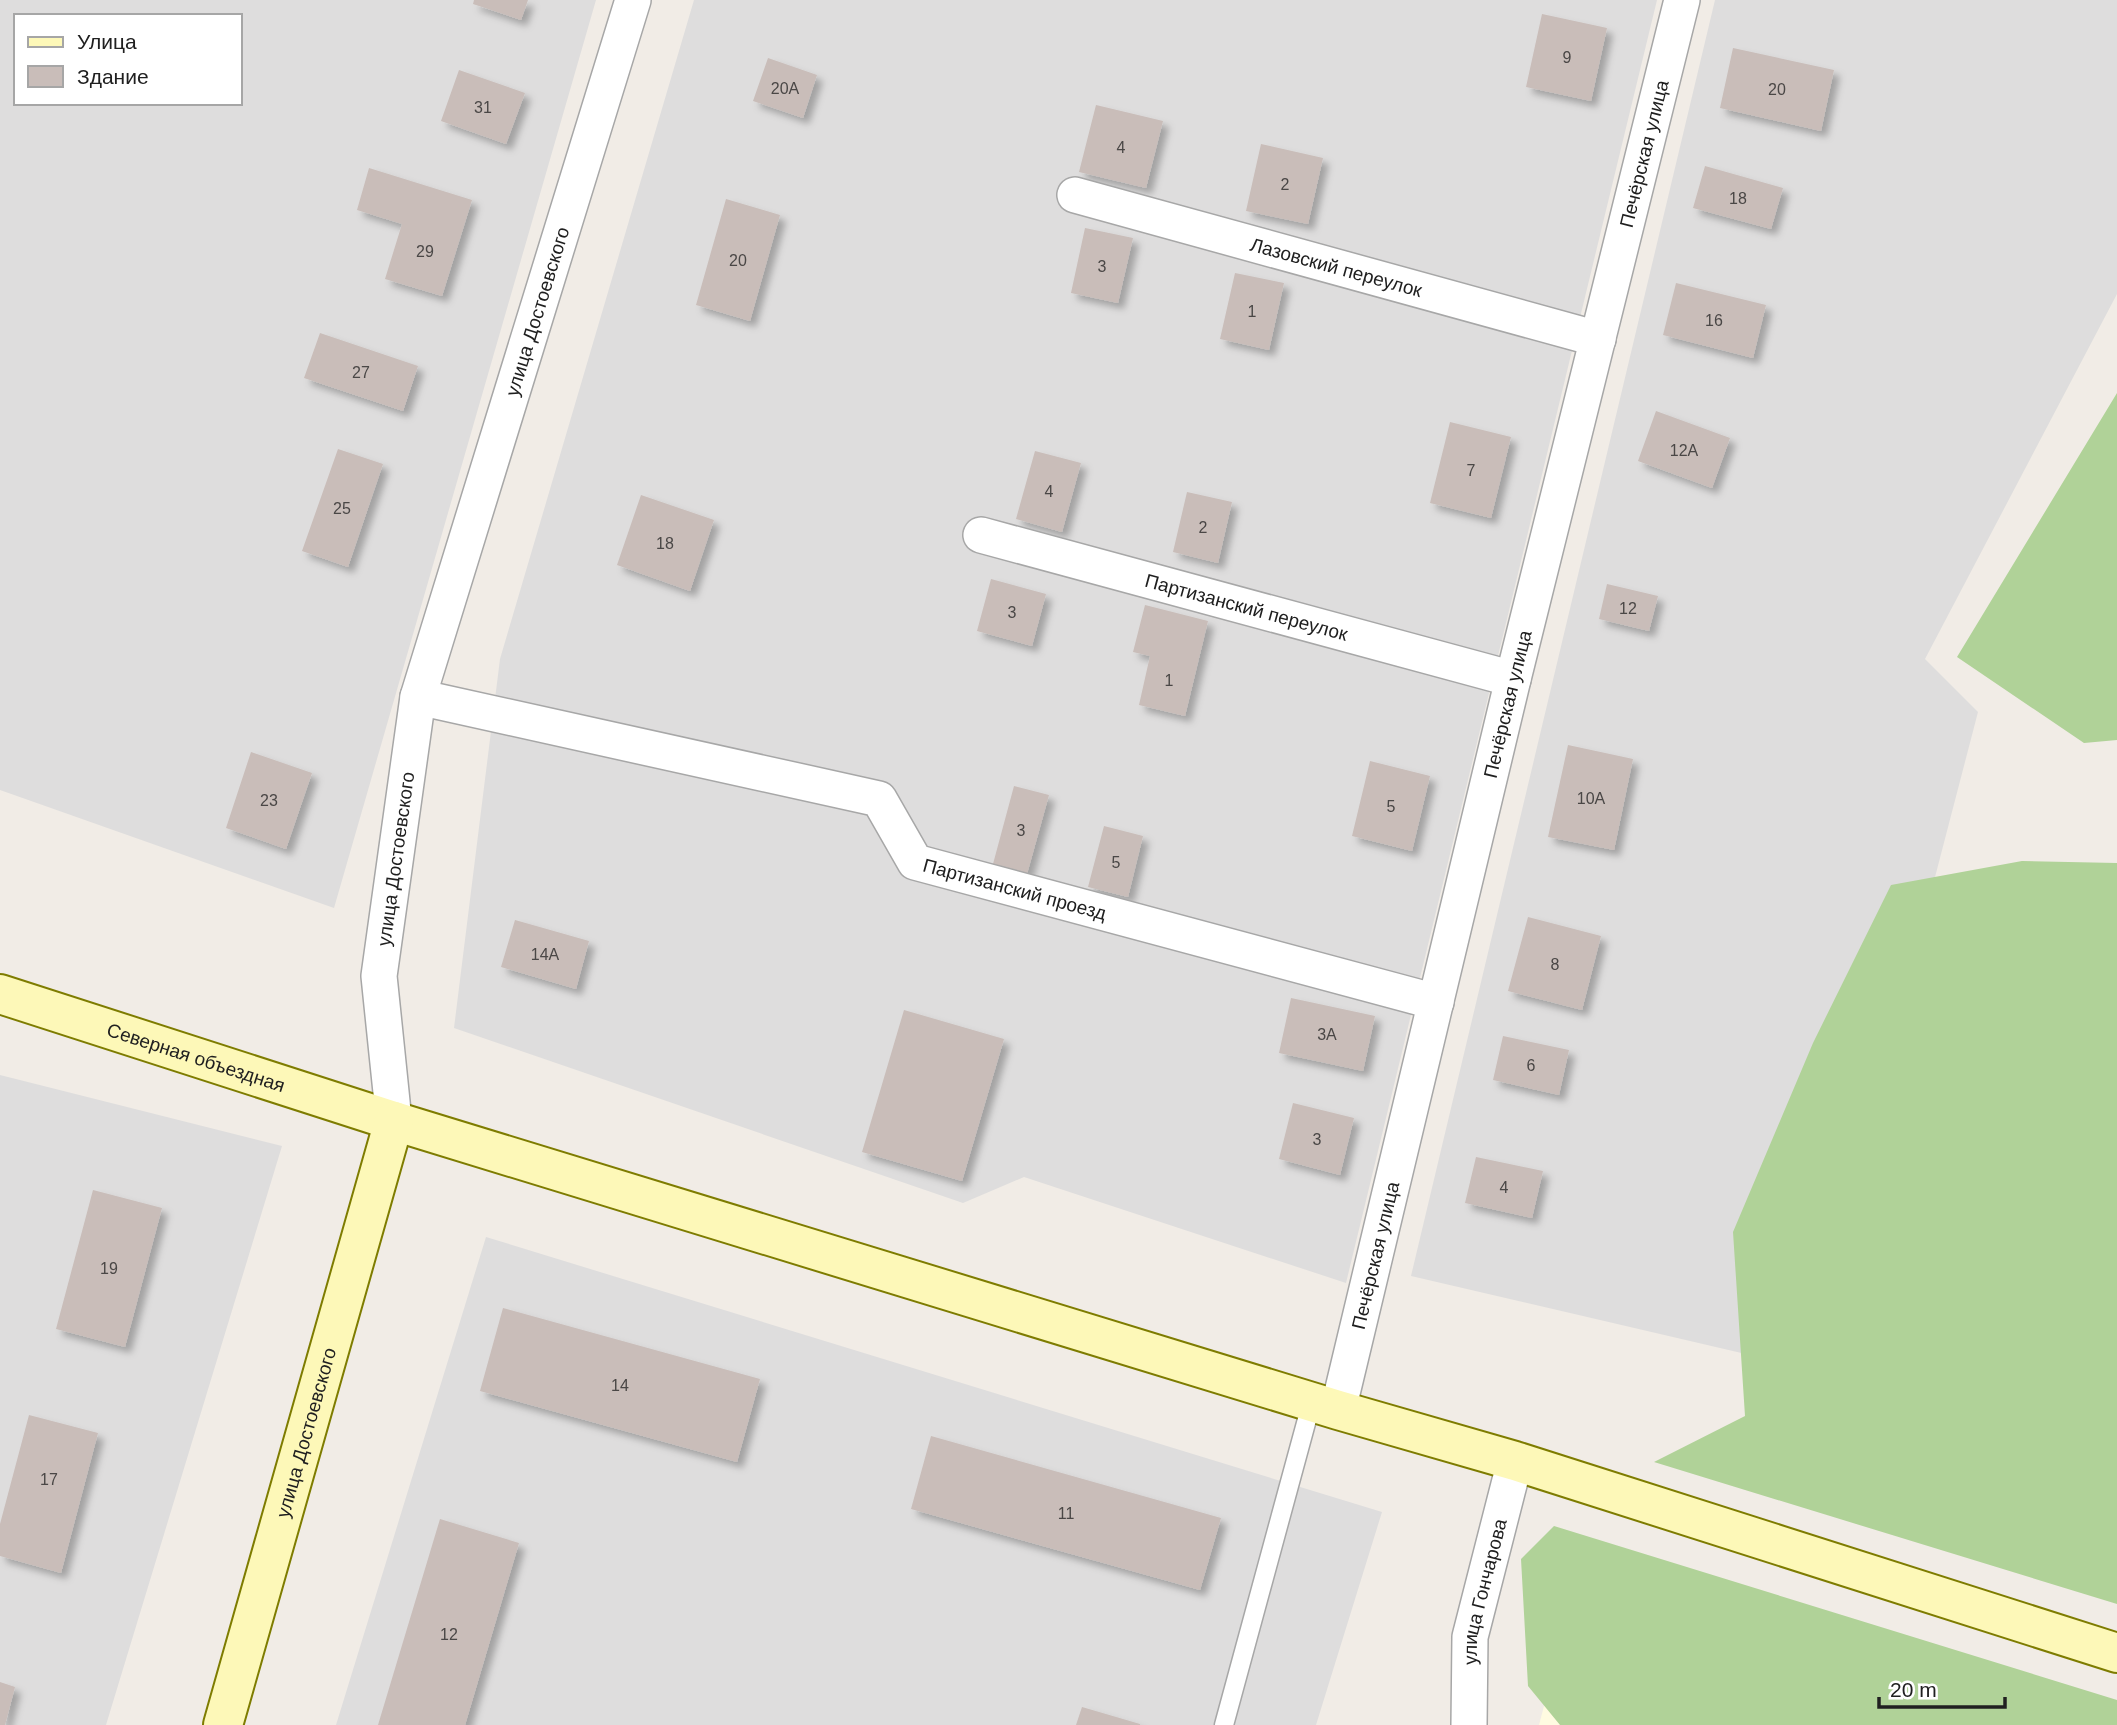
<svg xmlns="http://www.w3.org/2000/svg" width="2117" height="1725" font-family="Arial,sans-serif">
<defs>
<filter id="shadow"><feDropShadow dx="6" dy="6" stdDeviation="3.5" flood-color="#0004"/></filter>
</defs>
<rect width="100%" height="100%" fill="#f1ece6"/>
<path fill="#dedddd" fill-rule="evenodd" d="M 0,0 L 596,0 L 334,908 L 0,790 ZM 16,16 L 240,16 L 240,103 L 16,103 Z
M 694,0 L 1657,0 L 1346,1283 L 1024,1177 L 963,1203 L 454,1028 L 500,659 Z
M 1715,0 L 2117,0 L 2117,294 L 1925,659 L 1978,712 L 1928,904 L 1802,1367 L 1411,1276 Z
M 0,1075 L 282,1146 L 106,1725 L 0,1725 Z
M 486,1237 L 1382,1512 L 1316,1725 L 336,1725 Z"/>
<path fill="#fffbe1" d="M 1544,1706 L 1613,1725 L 1539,1725 Z"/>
<path fill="#b0d298" d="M 2117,393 L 2117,740 L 2084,743 L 1957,657 Z
M 2022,861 L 2117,863 L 2117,1604 L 1654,1462 L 1745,1416 L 1733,1232 L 1813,1043 L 1891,885 Z
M 1554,1526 L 2117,1700 L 2117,1725 L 1560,1725 L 1528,1686 L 1521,1559 Z"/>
<path fill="#c9bdb9" filter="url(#shadow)" d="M 474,0 L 528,0 L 521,20 L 473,4 Z
M 1542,14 L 1607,28 L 1591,101 L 1526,87 Z
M 1733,48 L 1834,70 L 1821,131 L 1720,108 Z
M 768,58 L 817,75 L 803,118 L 753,101 Z
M 459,70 L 525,93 L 506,144 L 441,121 Z
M 1096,105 L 1163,121 L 1146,188 L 1079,172 Z
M 1261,144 L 1323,158 L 1308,224 L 1246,211 Z
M 1705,166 L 1783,188 L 1771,229 L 1693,208 Z
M 369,168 L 472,200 L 442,296 L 385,279 L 402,224 L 357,210 Z
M 726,199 L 780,215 L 750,321 L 696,305 Z
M 1085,228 L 1133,238 L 1118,303 L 1071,293 Z
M 1235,273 L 1284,283 L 1269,350 L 1220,339 Z
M 1676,283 L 1766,305 L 1753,358 L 1663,335 Z
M 320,333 L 418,366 L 403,411 L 304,378 Z
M 1656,411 L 1730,438 L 1712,488 L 1638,461 Z
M 1450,422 L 1511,437 L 1491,518 L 1430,503 Z
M 338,449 L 383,464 L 348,567 L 302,551 Z
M 1035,451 L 1081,463 L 1062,532 L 1016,519 Z
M 1187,492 L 1232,502 L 1218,563 L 1173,552 Z
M 641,495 L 714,520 L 690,591 L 617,565 Z
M 991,579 L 1046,594 L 1032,646 L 977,631 Z
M 1607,584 L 1658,596 L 1649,631 L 1599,619 Z
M 1145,605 L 1208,621 L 1185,716 L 1139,705 L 1150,656 L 1133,652 Z
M 1568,745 L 1633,759 L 1614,850 L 1548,837 Z
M 251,752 L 312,773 L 286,849 L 226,828 Z
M 1370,761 L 1430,776 L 1412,851 L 1352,836 Z
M 1014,786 L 1049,795 L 1027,874 L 993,864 Z
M 1104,826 L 1143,836 L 1128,897 L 1088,887 Z
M 1528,917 L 1601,936 L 1582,1010 L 1508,991 Z
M 515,920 L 589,941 L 576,989 L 501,967 Z
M 1291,998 L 1375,1016 L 1363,1071 L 1279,1053 Z
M 904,1010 L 1004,1039 L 962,1181 L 862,1152 Z
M 1503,1036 L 1569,1050 L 1559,1095 L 1493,1080 Z
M 1293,1103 L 1354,1118 L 1340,1175 L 1279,1159 Z
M 1476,1157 L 1543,1171 L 1532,1218 L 1465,1203 Z
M 93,1190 L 162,1208 L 125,1347 L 56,1329 Z
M 503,1308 L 760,1379 L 737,1462 L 480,1391 Z
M 29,1415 L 98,1433 L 61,1573 L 0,1556 L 0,1524 Z
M 931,1436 L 1221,1518 L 1200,1590 L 911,1509 Z
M 440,1519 L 519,1543 L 465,1725 L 378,1725 Z
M 0,1682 L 15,1687 L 5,1725 L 0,1725 Z
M 1082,1707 L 1140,1724 L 1140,1725 L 1076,1725 Z"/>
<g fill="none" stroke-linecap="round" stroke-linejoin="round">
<defs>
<path id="service" d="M 1224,1725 L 1312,1401"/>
<g id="minor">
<path id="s1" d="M 1075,195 L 1598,339"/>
<path id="s2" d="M 981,535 L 1513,679"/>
<path id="s3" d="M 418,697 L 879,799 L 915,862 L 1436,1002"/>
<path id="s4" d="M 394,1121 L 379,976 L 418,697 L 633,0"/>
<path id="s5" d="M 1338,1410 L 1513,679 L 1682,0"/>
<path id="s6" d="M 1469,1725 L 1470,1637 L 1515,1461"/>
</g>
<g id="secondary">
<path id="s7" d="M 0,994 L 394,1121 L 1338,1410 L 1515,1461 L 2117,1653"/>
<path id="s8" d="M 223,1725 L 394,1121"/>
</g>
</defs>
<use href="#service" stroke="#a7a7a7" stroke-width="21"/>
<use href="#minor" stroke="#a7a7a7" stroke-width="38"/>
<use href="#secondary" stroke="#7e7c00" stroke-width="42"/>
<use href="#service" stroke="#fff" stroke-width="18"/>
<use href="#minor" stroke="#fff" stroke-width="35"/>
<use href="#secondary" stroke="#fdf8b8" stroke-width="38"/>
</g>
<g text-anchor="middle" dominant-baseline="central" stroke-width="6" stroke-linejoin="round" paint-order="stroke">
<g font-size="16" fill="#4a4746">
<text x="1567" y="57">9</text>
<text x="785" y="88">20А</text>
<text x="1777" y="89">20</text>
<text x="483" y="107">31</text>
<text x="1121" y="147">4</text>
<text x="1285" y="184">2</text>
<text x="1738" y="198">18</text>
<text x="425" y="251">29</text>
<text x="738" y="260">20</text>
<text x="1102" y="266">3</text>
<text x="1252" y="311">1</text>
<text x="1714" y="320">16</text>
<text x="361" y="372">27</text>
<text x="1684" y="450">12А</text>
<text x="1471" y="470">7</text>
<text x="1049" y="491">4</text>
<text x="342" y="508">25</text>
<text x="1203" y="527">2</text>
<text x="665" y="543">18</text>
<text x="1628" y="608">12</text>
<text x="1012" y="612">3</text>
<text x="1169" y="680">1</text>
<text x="1591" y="798">10А</text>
<text x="269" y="800">23</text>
<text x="1391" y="806">5</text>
<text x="1021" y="830">3</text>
<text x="1116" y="862">5</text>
<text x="545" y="954">14А</text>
<text x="1555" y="964">8</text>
<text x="1327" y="1034">3А</text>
<text x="1531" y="1065">6</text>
<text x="1317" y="1139">3</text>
<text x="1504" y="1187">4</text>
<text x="109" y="1268">19</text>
<text x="620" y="1385">14</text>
<text x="49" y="1479">17</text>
<text x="1066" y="1513">11</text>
<text x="449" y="1634">12</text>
</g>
<g font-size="19" fill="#202020" stroke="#fff">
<text stroke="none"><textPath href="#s5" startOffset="1293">Печёрская улица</textPath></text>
<text stroke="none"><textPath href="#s1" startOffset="271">Лазовский переулок</textPath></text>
<text stroke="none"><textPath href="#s4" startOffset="831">улица Достоевского</textPath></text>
<text stroke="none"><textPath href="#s2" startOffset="275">Партизанский переулок</textPath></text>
<text stroke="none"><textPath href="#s5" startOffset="726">Печёрская улица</textPath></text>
<text stroke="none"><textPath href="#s4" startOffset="264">улица Достоевского</textPath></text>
<text stroke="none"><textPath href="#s3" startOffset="648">Партизанский проезд</textPath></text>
<text stroke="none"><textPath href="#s7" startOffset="206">Северная объездная</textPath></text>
<text stroke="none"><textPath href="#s5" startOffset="159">Печёрская улица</textPath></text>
<text stroke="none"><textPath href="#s8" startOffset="304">улица Достоевского</textPath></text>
<text stroke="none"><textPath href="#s6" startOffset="135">улица Гончарова</textPath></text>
</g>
</g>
<rect x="14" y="14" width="228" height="91" fill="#ffffff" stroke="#a6a6a6" stroke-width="2"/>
<rect x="28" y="37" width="35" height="10" fill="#fdf8b8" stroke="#a6a6a6" stroke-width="2"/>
<text x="77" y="49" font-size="21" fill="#202020">Улица</text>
<rect x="28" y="66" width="35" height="21" fill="#c9bdb9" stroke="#a6a6a6" stroke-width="2"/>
<text x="77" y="84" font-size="21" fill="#202020">Здание</text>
<path d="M1879 1697v10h126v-10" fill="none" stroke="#202020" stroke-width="3.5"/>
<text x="1890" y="1697" font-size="21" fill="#202020" stroke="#ffffff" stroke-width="5" paint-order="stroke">20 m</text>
</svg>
